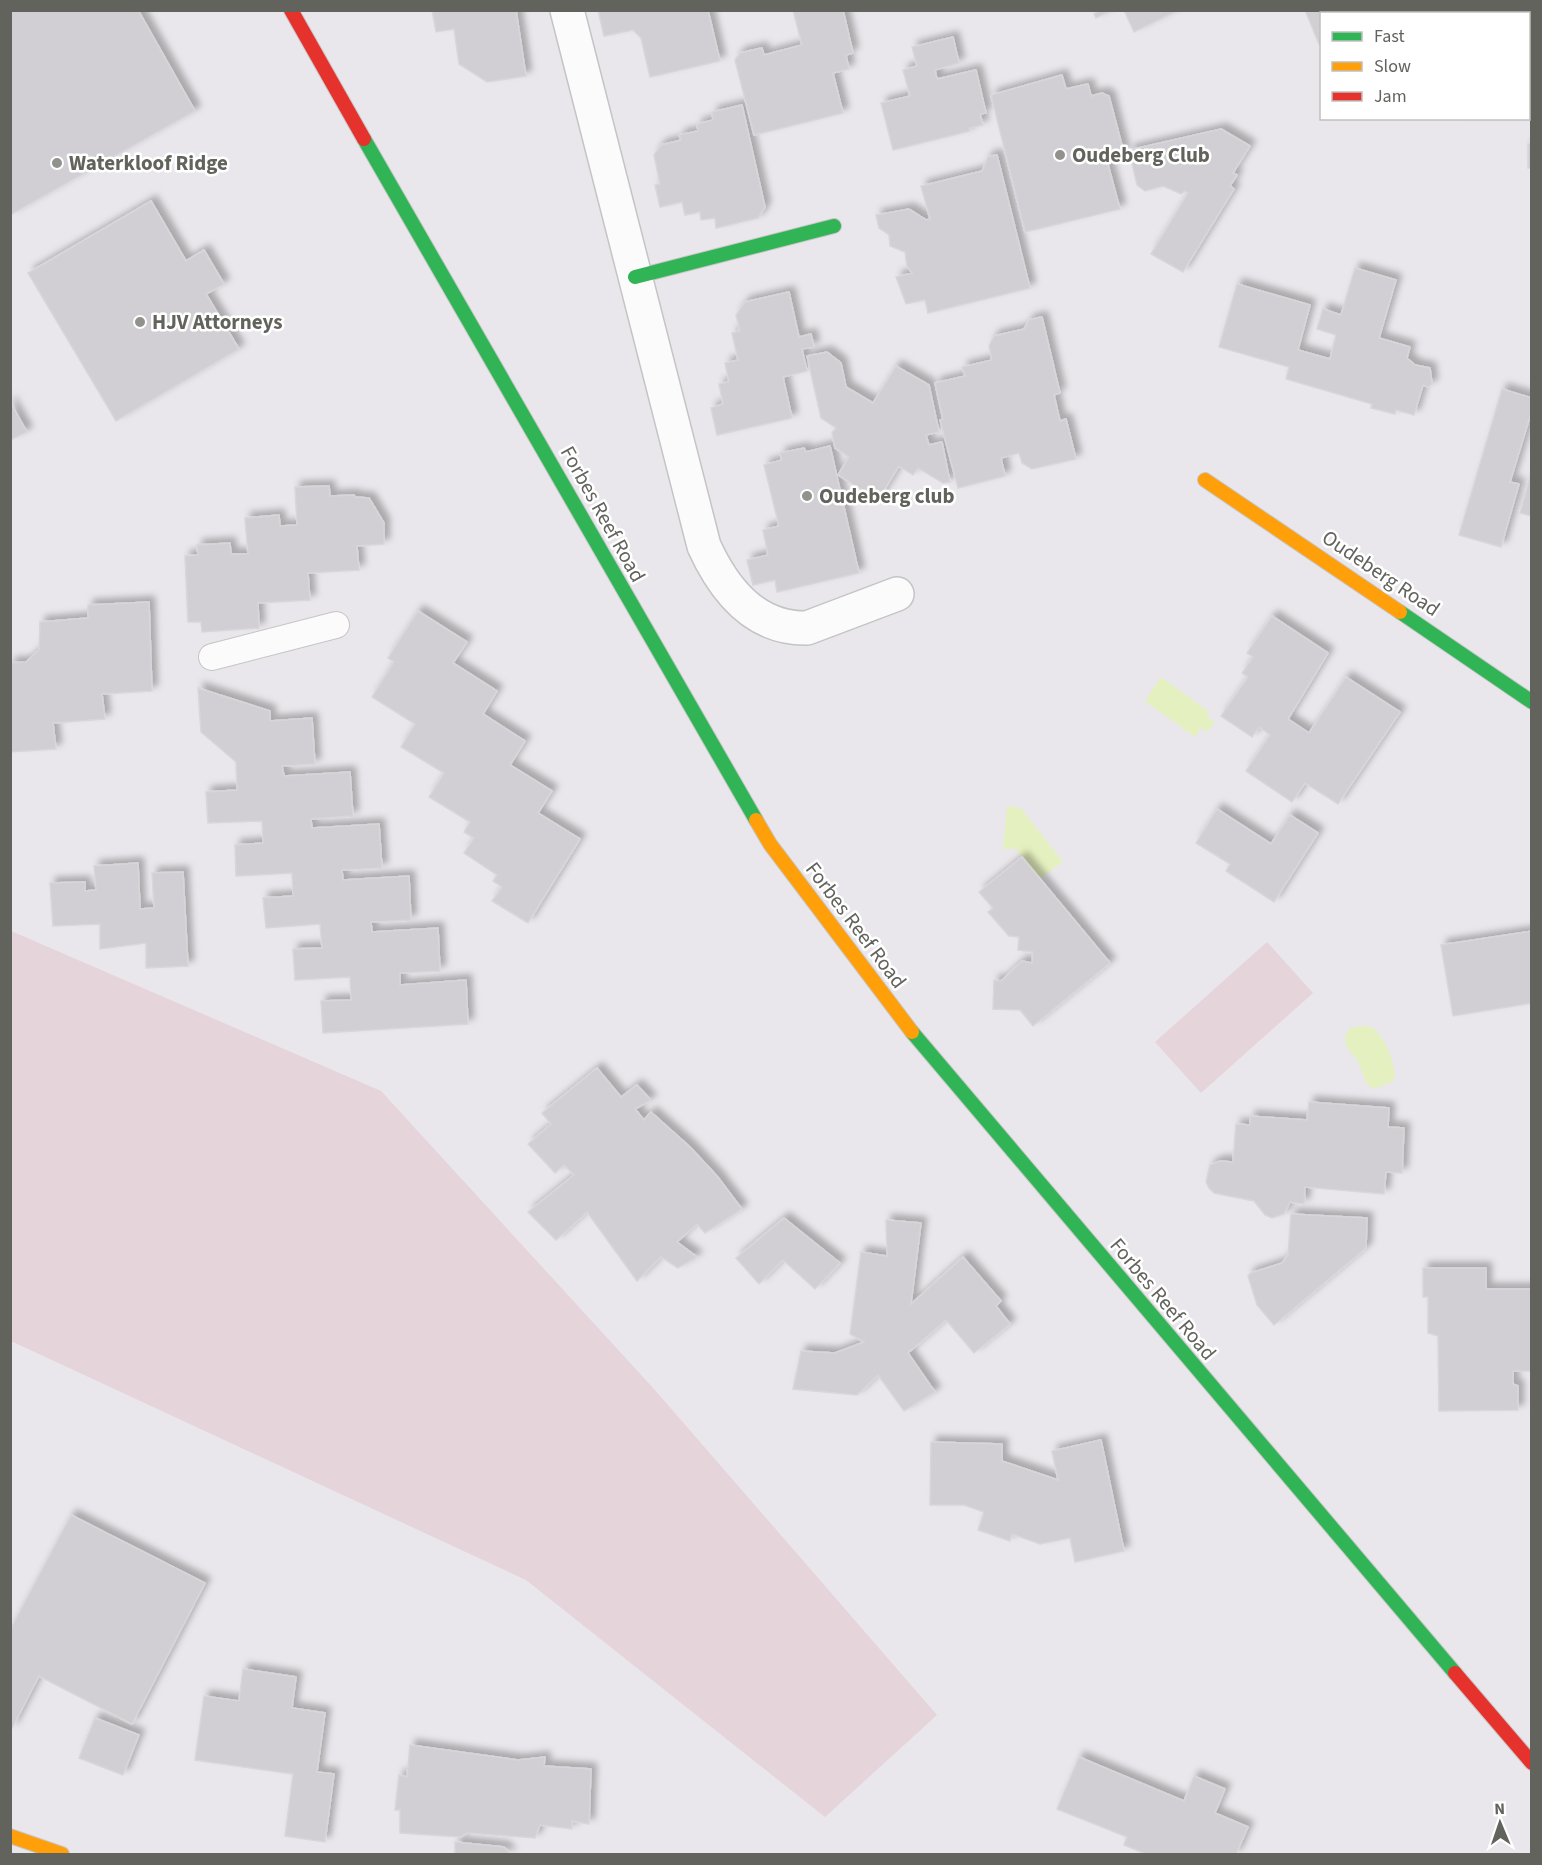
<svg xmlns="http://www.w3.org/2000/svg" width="1542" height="1865" font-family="'Source Sans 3',sans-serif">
<defs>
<filter id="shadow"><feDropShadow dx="5.5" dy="-5.5" stdDeviation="3" flood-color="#0004"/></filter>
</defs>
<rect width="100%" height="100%" fill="#e9e7eb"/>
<path fill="#e5d4d9" d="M 11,931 L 381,1091 L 654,1389 L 937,1715 L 825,1817 L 526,1580 L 11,1341 Z
M 1267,942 L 1313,993 L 1201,1093 L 1155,1042 Z"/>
<path fill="#e5f0c0" d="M 1161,677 L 1209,712 L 1207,716 L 1215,722 L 1207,732 L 1201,728 L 1195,737 L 1145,701 Z
M 1007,806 L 1021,808 L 1063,862 L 1039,879 L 1016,849 L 1003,849 Z
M 1358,1026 C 1365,1026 1372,1025 1376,1031 C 1387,1042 1397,1066 1394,1081 L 1374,1089 L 1366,1083 L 1358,1061 L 1346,1046 L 1345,1036 L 1349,1029 Z"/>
<path fill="#d1cfd3" stroke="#d8d6da" stroke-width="1.5" filter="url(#shadow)" d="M 10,10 L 138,10 L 195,111 L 10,215 Z
M 432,10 L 516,10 L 526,76 L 487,82 L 459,64 L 454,29 L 436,32 Z
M 598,10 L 708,10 L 720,61 L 650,77 L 641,38 L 633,30 L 604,36 Z
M 793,10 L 843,10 L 853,53 L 846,55 L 849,69 L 833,73 L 843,113 L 754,135 L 735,60 L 740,53 L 762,48 L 764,55 L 802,45 Z
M 1101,10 L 1112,10 L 1096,18 L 1094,14 Z
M 1124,10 L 1179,10 L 1134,32 Z
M 1305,10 L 1399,10 L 1392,14 L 1322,14 L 1322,43 L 1319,44 Z
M 953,37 L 959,63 L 935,70 L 937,79 L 976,70 L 986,113 L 980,114 L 983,125 L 969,128 L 970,131 L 893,150 L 881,103 L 910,96 L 903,70 L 917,66 L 912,47 Z
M 1528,55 L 1532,55 L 1532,119 L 1458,119 L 1528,118 Z
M 1062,75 L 1066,89 L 1088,84 L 1091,96 L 1102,93 L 1109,96 L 1124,153 L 1106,157 L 1120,209 L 1025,232 L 991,95 Z
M 742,105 L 765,207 L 758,218 L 716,228 L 715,218 L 701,220 L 700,212 L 685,215 L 682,202 L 660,207 L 655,185 L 660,184 L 654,155 L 661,145 L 681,140 L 679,135 L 698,131 L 697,124 L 713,120 L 712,112 Z
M 1221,129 L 1250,146 L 1233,173 L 1237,175 L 1230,186 L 1234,189 L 1183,272 L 1151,254 L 1188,193 L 1185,191 L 1181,194 L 1163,186 L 1145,191 L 1137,185 L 1129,150 Z
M 1528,144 L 1532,144 L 1532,168 L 1528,168 Z
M 997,155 L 1030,288 L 928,313 L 925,300 L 906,304 L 896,277 L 912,273 L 907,266 L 905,252 L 890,246 L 889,235 L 879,228 L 876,215 L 909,209 L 926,220 L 930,219 L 921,186 L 982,171 L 988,157 Z
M 151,201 L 186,261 L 204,250 L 224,284 L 206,294 L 239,349 L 116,421 L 28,273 Z
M 1355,268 L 1396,280 L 1379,338 L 1410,347 L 1407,358 L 1415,365 L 1430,368 L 1432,384 L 1428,387 L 1423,385 L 1414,415 L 1396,410 L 1395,414 L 1371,408 L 1372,404 L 1286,379 L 1289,367 L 1219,347 L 1237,284 L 1310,305 L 1298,350 L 1330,359 L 1336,335 L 1317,329 L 1323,309 L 1341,315 Z
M 789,292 L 799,337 L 811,334 L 814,347 L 802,349 L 807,371 L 783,377 L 792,418 L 717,435 L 711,408 L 723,404 L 719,384 L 729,382 L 725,363 L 738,360 L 732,333 L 740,331 L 736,315 L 745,302 Z
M 1042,317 L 1060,393 L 1054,395 L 1060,421 L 1066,419 L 1076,459 L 1032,469 L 1022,463 L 1019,453 L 1001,458 L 1005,476 L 958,488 L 940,420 L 943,419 L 935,383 L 965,376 L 962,367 L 992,360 L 989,346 L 994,336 L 1024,329 L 1029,320 Z
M 827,352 L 841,363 L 846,387 L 873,403 L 896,366 L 929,385 L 939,432 L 926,435 L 929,445 L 942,442 L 950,482 L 943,483 L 918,468 L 913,475 L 899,466 L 878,500 L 838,475 L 849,457 L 835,448 L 832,433 L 836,428 L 821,418 L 807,356 Z
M 1502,389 L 1532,398 L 1532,410 L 1510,482 L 1519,484 L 1501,547 L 1459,535 Z
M 10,402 L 27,432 L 10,440 Z
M 830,446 L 859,573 L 777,592 L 775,580 L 753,585 L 747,560 L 768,555 L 763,530 L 779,526 L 764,465 L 782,460 L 780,453 L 804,448 L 806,452 Z
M 1532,470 L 1532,516 L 1520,513 Z
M 329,486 L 330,496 L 354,495 L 355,497 L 369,498 L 384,523 L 384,544 L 357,546 L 359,570 L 308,573 L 310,600 L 258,603 L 259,628 L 202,632 L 201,622 L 188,622 L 185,556 L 198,555 L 197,545 L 230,543 L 231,554 L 248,554 L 245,518 L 279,515 L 280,526 L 297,525 L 295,487 Z
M 149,602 L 152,691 L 102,694 L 105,719 L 53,723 L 56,749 L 10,752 L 10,663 L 26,662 L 39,650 L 40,622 L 88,618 L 88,605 Z
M 418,611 L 467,642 L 453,663 L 497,691 L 483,714 L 525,741 L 510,765 L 552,791 L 538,813 L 580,839 L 528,923 L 492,901 L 502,887 L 493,881 L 497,875 L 464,853 L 474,838 L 464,832 L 470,822 L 429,797 L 444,773 L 401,747 L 415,724 L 372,697 L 394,662 L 388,658 Z
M 1272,616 L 1328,653 L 1288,719 L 1309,733 L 1346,677 L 1400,712 L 1338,804 L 1305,783 L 1292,802 L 1246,771 L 1270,735 L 1259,727 L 1252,737 L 1221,716 L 1248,677 L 1242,673 L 1253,657 L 1247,653 Z
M 198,688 L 270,711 L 270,721 L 312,718 L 315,764 L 282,766 L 284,776 L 350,772 L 353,816 L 311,819 L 312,828 L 379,824 L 382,868 L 342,870 L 343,880 L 409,876 L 411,920 L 371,922 L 372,932 L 438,928 L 440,971 L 400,973 L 400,985 L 466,980 L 468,1024 L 323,1033 L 321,1001 L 351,1000 L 350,977 L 295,980 L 293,949 L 322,948 L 320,924 L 266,928 L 263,898 L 293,896 L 292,873 L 236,876 L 235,845 L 263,843 L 262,821 L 208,823 L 206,792 L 237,790 L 236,762 L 201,732 Z
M 1217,809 L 1271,844 L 1290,815 L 1318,833 L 1274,902 L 1226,871 L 1230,864 L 1196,843 Z
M 1022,857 L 1110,963 L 1033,1026 L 1020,1010 L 993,1009 L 994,980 L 1001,981 L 1022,961 L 1032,963 L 1033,952 L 1018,950 L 1019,937 L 1009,936 L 988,912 L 993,908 L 979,892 Z
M 138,863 L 140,909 L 154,908 L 152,873 L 183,872 L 188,966 L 146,968 L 146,943 L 100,949 L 100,924 L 53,926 L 50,883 L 85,882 L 85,891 L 96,890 L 94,866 Z
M 1532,931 L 1532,1003 L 1453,1016 L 1441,945 Z
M 597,1068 L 621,1097 L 637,1085 L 651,1100 L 635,1109 L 644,1120 L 651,1112 L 690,1147 L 717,1176 L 742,1209 L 705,1233 L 697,1224 L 677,1242 L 697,1257 L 678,1268 L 661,1257 L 637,1281 L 587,1212 L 556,1240 L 528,1212 L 574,1175 L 564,1165 L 555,1173 L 528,1144 L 551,1124 L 542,1113 Z
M 1309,1102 L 1389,1108 L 1388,1127 L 1404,1128 L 1402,1173 L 1386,1172 L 1384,1194 L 1305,1187 L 1304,1204 L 1290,1202 L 1284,1214 L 1272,1218 L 1265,1215 L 1254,1201 L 1214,1193 L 1209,1188 L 1206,1182 L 1210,1165 L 1220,1161 L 1233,1162 L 1236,1124 L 1250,1125 L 1250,1116 L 1307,1120 Z
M 1291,1214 L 1367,1218 L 1366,1248 L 1274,1325 L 1257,1305 L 1248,1276 L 1251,1273 L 1282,1263 L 1288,1255 Z
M 784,1218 L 840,1263 L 815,1289 L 783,1260 L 759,1284 L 736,1258 Z
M 886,1220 L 921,1223 L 911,1304 L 963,1257 L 1001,1301 L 996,1306 L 1010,1324 L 974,1353 L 946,1320 L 908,1353 L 935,1392 L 904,1411 L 878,1375 L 857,1395 L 793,1389 L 801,1351 L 835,1353 L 864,1342 L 850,1334 L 861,1252 L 887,1256 Z
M 1423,1268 L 1486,1268 L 1486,1289 L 1532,1289 L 1532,1371 L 1513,1371 L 1513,1384 L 1518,1386 L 1518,1410 L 1439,1411 L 1438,1336 L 1428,1333 L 1428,1297 L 1423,1297 Z
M 1101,1440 L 1124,1551 L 1075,1562 L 1070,1538 L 1040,1544 L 1012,1534 L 1010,1541 L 978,1530 L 984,1512 L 964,1505 L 930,1505 L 931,1442 L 1002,1444 L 1002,1461 L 1058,1480 L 1052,1451 Z
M 71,1515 L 205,1583 L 132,1724 L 39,1676 L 11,1730 L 10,1630 Z
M 243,1669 L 296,1677 L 292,1708 L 325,1713 L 317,1772 L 334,1774 L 325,1842 L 285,1836 L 293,1774 L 195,1760 L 204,1696 L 239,1701 Z
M 95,1718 L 139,1735 L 123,1775 L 79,1758 Z
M 410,1745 L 518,1760 L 545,1757 L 544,1766 L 591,1769 L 589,1824 L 572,1821 L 572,1829 L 540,1825 L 535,1838 L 467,1833 L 461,1837 L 400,1833 L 400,1810 L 395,1810 L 399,1775 L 407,1777 Z
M 1079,1757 L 1184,1801 L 1194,1776 L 1225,1789 L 1215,1813 L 1248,1827 L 1236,1854 L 1146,1854 L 1124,1845 L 1127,1837 L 1057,1809 Z
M 455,1842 L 504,1847 L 510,1854 L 455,1854 Z"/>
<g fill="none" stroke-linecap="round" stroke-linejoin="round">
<defs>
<path id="lane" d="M 212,657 L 336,625"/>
<path id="street" d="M 567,10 L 704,546 C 724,590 755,629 807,628 L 897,594"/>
<path id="fast" d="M 364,139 L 756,820
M 635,277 L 834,226
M 1400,612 L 1532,702
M 912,1032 L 1455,1673"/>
<path id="slow" d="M 1205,480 L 1400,612
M 756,820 L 770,844 L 912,1032
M 10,1836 L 62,1854"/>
<path id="jam" d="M 291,10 L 364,139
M 1455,1673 L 1532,1763"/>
</defs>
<use href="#lane" stroke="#c5c4c5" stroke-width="28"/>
<use href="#street" stroke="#c5c4c5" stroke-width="36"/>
<use href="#fast" stroke="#c7c6c7" stroke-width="16"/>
<use href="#slow" stroke="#c7c6c7" stroke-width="16"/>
<use href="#jam" stroke="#c7c6c7" stroke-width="16"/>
<use href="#lane" stroke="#fcfbfc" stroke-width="26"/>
<use href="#street" stroke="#fcfbfc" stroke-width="33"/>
<use href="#fast" stroke="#30b455" stroke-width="14"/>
<use href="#slow" stroke="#ff9f0a" stroke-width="14"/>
<use href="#jam" stroke="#e5322d" stroke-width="14"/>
</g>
<g fill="#91918e" stroke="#fff" stroke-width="2">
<circle cx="1060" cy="155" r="6"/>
<circle cx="57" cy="163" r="6"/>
<circle cx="140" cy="322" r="6"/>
<circle cx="807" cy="496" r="6"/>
</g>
<g text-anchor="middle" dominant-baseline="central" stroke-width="5" stroke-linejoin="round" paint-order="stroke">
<g font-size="21" font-weight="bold" fill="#61635c" stroke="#fff" text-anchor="start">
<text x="1072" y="155">Oudeberg Club</text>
<text x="69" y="163">Waterkloof Ridge</text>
<text x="152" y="322">HJV Attorneys</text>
<text x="819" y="496">Oudeberg club</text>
</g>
<g font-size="21" fill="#61635c" stroke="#fff">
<text transform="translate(603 514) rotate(61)">Forbes Reef Road</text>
<text transform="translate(1381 573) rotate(34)">Oudeberg Road</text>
<text transform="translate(856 925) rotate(53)">Forbes Reef Road</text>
<text transform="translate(1163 1299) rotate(50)">Forbes Reef Road</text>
</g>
</g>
<rect width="1542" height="1865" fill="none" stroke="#61635c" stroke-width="24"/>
<rect x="1320" y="12" width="210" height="108" fill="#ffffff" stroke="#c0c1be" stroke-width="1.5"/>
<rect x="1332" y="32" width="30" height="9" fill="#30b455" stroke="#c0c1be" stroke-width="1.5"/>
<text x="1374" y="42" font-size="18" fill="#61635c">Fast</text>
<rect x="1332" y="62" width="30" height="9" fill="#ff9f0a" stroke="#c0c1be" stroke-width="1.5"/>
<text x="1374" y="72" font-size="18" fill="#61635c">Slow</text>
<rect x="1332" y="92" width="30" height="9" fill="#e5322d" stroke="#c0c1be" stroke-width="1.5"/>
<text x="1374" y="102" font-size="18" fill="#61635c">Jam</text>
<g transform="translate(1500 1823) rotate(358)" stroke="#ffffff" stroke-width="4.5" paint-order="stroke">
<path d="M0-4.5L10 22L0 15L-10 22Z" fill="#61635c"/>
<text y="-9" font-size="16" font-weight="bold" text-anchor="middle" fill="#61635c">N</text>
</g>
</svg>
